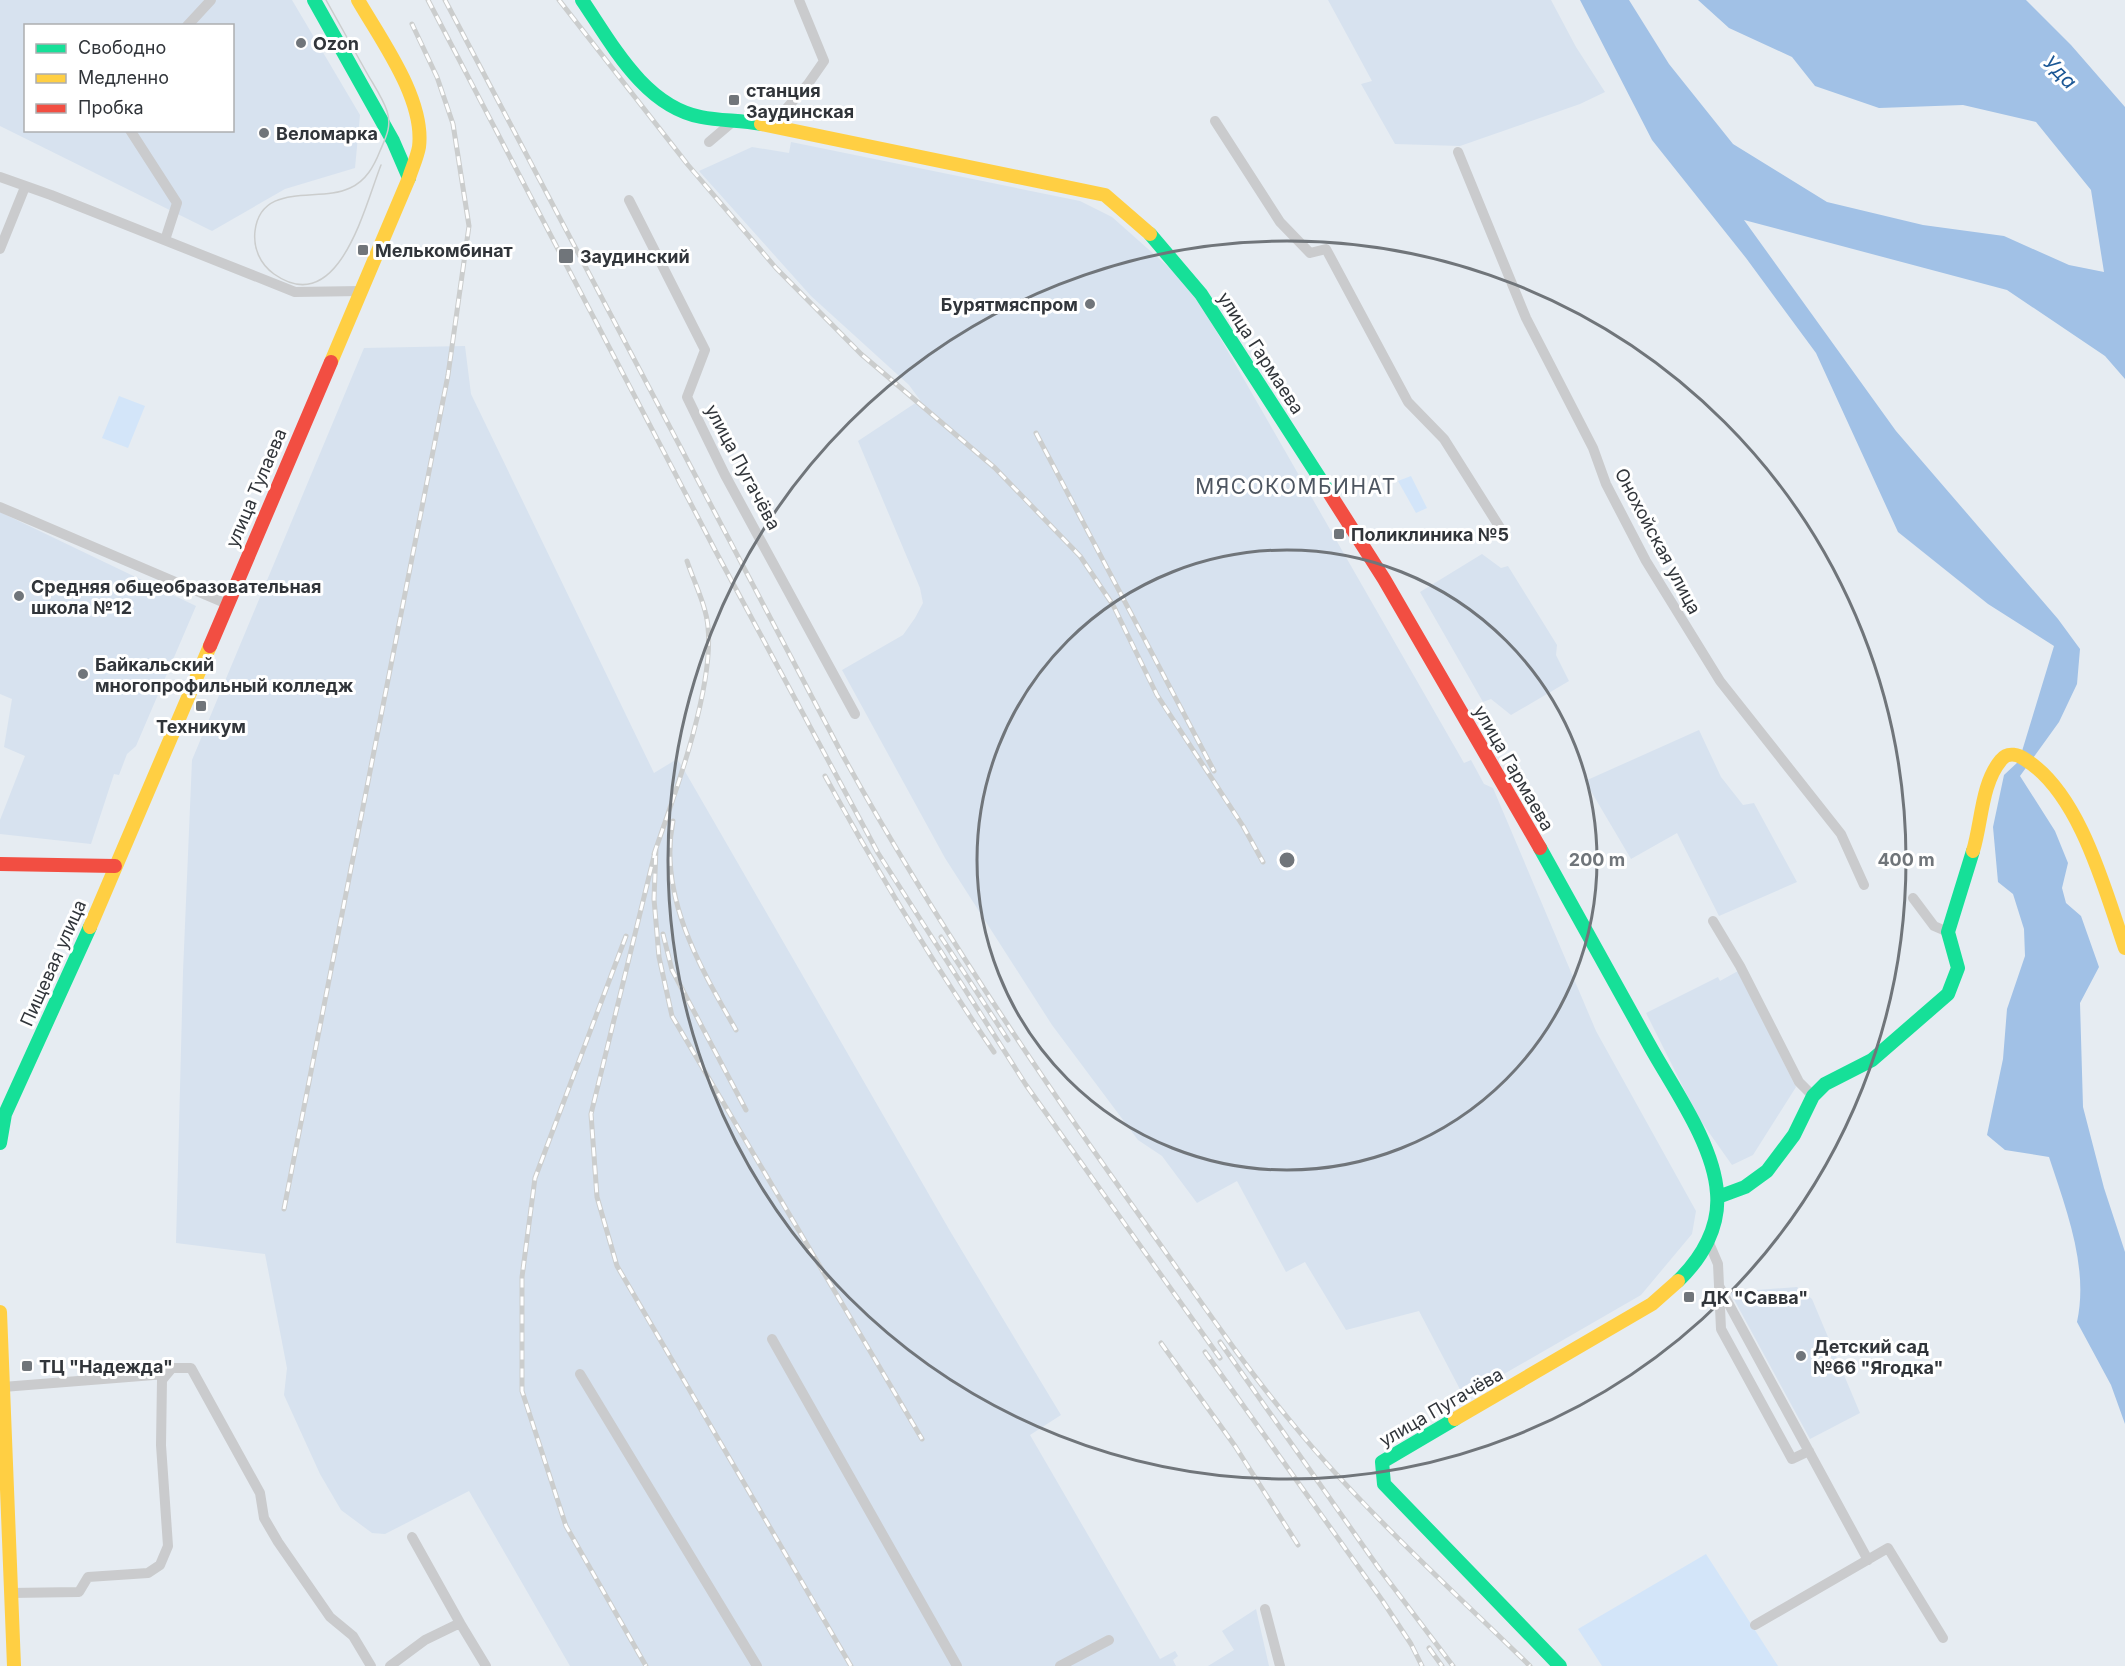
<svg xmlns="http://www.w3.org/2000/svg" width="2125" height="1666" font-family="Inter,sans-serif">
<rect width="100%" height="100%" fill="#e6ecf2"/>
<path fill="#d7e2ef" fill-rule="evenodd" d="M 0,0 L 292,0 L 360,115 L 355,168 L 285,189 L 212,231 L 0,126 ZM 26,26 L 232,26 L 232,130 L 26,130 Z
M 1328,0 L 1551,0 L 1576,47 L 1605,92 L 1580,104 L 1460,146 L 1395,144 L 1361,84 L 1372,81 Z
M 791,142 L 1080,201 L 1112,217 L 1191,287 L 1464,763 L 1471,760 L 1484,784 L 1493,788 L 1596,1031 L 1696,1211 L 1692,1234 L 1641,1295 L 1464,1397 L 1419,1311 L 1346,1330 L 1305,1262 L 1286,1272 L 1237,1181 L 1197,1203 L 1162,1156 L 1138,1140 L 1052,1025 L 945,858 L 842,670 L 903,635 L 915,618 L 923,603 L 920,588 L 858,441 L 920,400 L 909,385 L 811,296 L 699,171 L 752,147 L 789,153 Z
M 465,346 L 471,394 L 654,773 L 677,759 L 683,768 L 950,1231 L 1061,1415 L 1030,1435 L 1160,1659 L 1175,1651 L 1178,1656 L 1173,1660 L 1176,1666 L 570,1666 L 469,1491 L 385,1534 L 372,1533 L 341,1510 L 320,1474 L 284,1395 L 287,1368 L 265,1254 L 176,1243 L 183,972 L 192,760 L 364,348 Z
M 0,512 L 196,606 L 136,746 L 127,754 L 119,775 L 114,774 L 91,844 L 0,834 L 0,820 L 25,756 L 4,747 L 12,699 L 0,694 Z
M 1482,554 L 1501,568 L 1508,566 L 1557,645 L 1556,655 L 1569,681 L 1511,715 L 1491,699 L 1483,702 L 1420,592 Z
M 1699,730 L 1721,777 L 1743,805 L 1754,803 L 1797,882 L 1719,916 L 1677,833 L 1631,859 L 1585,781 Z
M 1738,971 L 1796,1087 L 1753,1155 L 1732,1165 L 1698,1117 L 1646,1013 L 1718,977 L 1720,981 Z
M 1797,1287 L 1812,1299 L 1860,1413 L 1810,1439 L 1730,1292 Z
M 1256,1609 L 1269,1666 L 1208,1666 L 1234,1650 L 1222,1631 Z"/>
<path fill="#d3e5f9" d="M 119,396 L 145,406 L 128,448 L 102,438 Z
M 1411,476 L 1427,508 L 1416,513 L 1398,481 Z
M 1706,1554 L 1778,1666 L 1602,1666 L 1578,1629 Z"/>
<path fill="#a1c1e6" d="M 1580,0 L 1629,0 L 1669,64 L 1733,144 L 1827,202 L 1923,225 L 2004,236 L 2069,265 L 2104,272 L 2091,190 L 2036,122 L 1963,105 L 1879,108 L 1815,86 L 1792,57 L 1729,28 L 1698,0 L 2026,0 L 2071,45 L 2125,107 L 2125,379 L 2105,356 L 2007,290 L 1744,220 L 1896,431 L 2058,619 L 2080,649 L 2077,684 L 2059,722 L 2020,776 L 2055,831 L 2068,863 L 2062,888 L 2066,903 L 2081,916 L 2099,967 L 2080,1003 L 2083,1107 L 2104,1188 L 2125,1252 L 2125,1424 L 2111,1385 L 2077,1322 C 2089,1267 2066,1209 2049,1157 L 2005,1150 L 1987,1135 L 2003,1059 L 2007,1009 L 2025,956 L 2024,929 L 2013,894 L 1998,882 L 1993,827 L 2004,775 L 2019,761 L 2054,646 L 1988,604 L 1898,532 L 1816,353 L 1746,258 L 1652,140 Z"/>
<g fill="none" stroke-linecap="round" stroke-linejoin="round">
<path stroke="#cacbcd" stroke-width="10" d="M 187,26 L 211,0
M 1215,121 L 1280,222 L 1310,253 L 1326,249 L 1408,402 L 1444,439 L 1504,534
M 771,126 L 808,84 L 824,61 L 799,0
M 130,130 L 177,203 L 165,240
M 709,142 L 736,119
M 1458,152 L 1526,318 L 1593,448 L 1606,484 L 1646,561 L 1720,681 L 1841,834 L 1864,885
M 0,177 L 51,195 L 295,292 L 361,291
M 629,200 L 705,350 L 687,397 L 725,475 L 855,714
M 0,249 L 25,187
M 0,507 L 227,604
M 1913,898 L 1934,926 L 1948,932
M 1713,921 L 1740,966 L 1799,1082 L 1813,1096
M 1709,1243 L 1718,1264 L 1721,1329 L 1792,1459 L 1809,1451
M 1719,1286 L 1868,1560
M 772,1339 L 957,1666
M 580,1374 L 757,1666
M 3,1387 L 166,1374
M 10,1593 L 79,1592 L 88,1577 L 148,1573 L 160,1565 L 168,1546 L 161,1445 L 162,1380 L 172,1368 L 191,1368 L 260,1493 L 264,1518 L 278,1542 L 330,1617 L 353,1636 L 371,1666
M 1265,1609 L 1280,1666
M 460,1623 L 486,1666
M 1755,1625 L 1888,1548 L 1943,1638
M 390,1666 L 425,1640 L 460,1623 L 412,1537
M 1060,1666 L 1109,1640"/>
<path stroke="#16e098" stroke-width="14" d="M 314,0 L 393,141 L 409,178
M 582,0 C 612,44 644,106 701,117 C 721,121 741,120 761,124
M 1150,234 L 1201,294 L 1328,491
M 1540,848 C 1577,915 1614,981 1651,1048 C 1674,1089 1714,1145 1717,1193 C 1720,1227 1702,1258 1678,1281
M 0,1143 L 5,1114 L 90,927
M 1718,1197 L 1745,1187 L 1767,1171 L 1794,1135 L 1813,1096 L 1825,1084 L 1872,1060 L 1948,994 L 1958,968 L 1948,932 L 1973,851
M 1455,1419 L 1382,1462 L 1384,1484 L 1560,1666"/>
<path stroke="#ffcf43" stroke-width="14" d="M 761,124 L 1105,195 L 1150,234
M 331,362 L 409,178 C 412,168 417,158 419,147 C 425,99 381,40 358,0
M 1973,851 C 1982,822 1981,784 2001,760 C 2008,751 2019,755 2026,760 C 2080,794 2105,890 2125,948
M 90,927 L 210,646
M 0,1312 L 14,1666
M 1455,1419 L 1652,1304 L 1678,1281"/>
<path stroke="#f24e42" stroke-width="14" d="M 1328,491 L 1384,579 L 1540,848
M 210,646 L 331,362
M 0,864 L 115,866"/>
<path stroke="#cbcdcd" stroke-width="1.5" d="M 326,0 C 340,25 354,50 368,75 C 375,87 383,99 387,111 C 392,126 386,137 380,151 C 374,166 366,181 350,188 C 319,203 261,181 255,231 C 253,248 260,264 274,274 C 339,320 365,205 381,165"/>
<defs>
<path id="rail" d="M 428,0 L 715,550 L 878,853 L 1026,1085 L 1220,1358
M 445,0 L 842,754 C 931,915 1035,1069 1142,1219 C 1191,1287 1238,1358 1292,1423 C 1364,1511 1449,1587 1530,1666
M 559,0 L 688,165 L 776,268 L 861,354 L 995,468 L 1080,556 L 1113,605 L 1157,695 L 1243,826 L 1263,862
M 1036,433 L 1214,771
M 825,776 C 877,871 933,963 994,1052
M 673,821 C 658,896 700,967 736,1030
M 654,854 C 675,794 714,688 708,627 C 706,605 694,582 687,561
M 663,934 L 672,970 L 746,1110
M 626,936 L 535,1178 L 522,1277 L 522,1391 L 566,1526 L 646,1666
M 941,937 L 1008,1040
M 284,1209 L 448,375 L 469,226 L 453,124 L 437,77 L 412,24
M 1220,1342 L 1378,1567 L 1453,1666
M 1161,1343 L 1235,1446 L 1298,1545
M 1205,1352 L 1382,1600 L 1411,1644 L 1422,1666
M 1429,1648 L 1442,1666
M 851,1666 L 617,1266 L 597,1197 L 591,1114 L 656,848 L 654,899 L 659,957 L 672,1016 L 922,1439"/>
</defs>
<use href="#rail" stroke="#cbcdcd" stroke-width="5"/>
<use href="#rail" stroke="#fff" stroke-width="3" stroke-dasharray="9" stroke-linecap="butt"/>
</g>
<g fill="none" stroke="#70757a" stroke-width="3">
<circle cx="1287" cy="860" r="310"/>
<circle cx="1287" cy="860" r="619"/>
</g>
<g fill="#70757a" stroke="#fff" stroke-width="2">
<circle cx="301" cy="43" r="6"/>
<rect x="728" y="94" width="12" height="12" rx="3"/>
<circle cx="264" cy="133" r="6"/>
<rect x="357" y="244" width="12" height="12" rx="3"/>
<rect x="558" y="248" width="16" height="16" rx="3"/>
<circle cx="1090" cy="304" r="6"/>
<rect x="1333" y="528" width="12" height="12" rx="3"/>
<circle cx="19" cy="596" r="6"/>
<circle cx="83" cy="674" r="6"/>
<rect x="195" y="700" width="12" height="12" rx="3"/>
<rect x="1683" y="1291" width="12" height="12" rx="3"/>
<circle cx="1801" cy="1356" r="6"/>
<rect x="21" y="1360" width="12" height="12" rx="3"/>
</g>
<g text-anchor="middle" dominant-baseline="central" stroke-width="6" stroke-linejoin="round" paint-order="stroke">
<g font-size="18" font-weight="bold" fill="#31353a" stroke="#fff" text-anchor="start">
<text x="313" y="43">Ozon</text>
<text x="746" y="90">станция<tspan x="746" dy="21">Заудинская</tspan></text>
<text x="276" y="133">Веломарка</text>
<text x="375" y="250">Мелькомбинат</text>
<text x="580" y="256">Заудинский</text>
<text x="1078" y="304" text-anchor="end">Бурятмяспром</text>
<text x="1351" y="534">Поликлиника №5</text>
<text x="31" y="586">Средняя общеобразовательная<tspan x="31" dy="21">школа №12</tspan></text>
<text x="95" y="664">Байкальский<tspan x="95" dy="21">многопрофильный колледж</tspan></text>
<text x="201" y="726" text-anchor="middle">Техникум</text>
<text x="1701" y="1297">ДК "Савва"</text>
<text x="1813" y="1346">Детский сад<tspan x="1813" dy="21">№66 "Ягодка"</tspan></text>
<text x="39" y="1366">ТЦ "Надежда"</text>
</g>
<g font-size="18" fill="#31353a" stroke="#fff">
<text transform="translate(1261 353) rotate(57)">улица Гармаева</text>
<text transform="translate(743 467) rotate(62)">улица Пугачёва</text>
<text transform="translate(256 488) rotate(-67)">улица Тулаева</text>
<text transform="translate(1658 541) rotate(62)">Онохойская улица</text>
<text transform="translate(1514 768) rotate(60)">улица Гармаева</text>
<text transform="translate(53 963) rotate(-66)">Пищевая улица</text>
<text transform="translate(1441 1407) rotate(-30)">улица Пугачёва</text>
</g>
<g font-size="20" font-style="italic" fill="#1b5795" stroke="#fff">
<text transform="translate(2060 72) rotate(45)">Уда</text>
</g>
<g font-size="21" letter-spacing="1.5" fill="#4d5560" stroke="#fff">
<text x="1296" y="486">МЯСОКОМБИНАТ</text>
</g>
</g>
<circle cx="1287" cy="860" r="9" fill="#70757a" stroke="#fff" stroke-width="3"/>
<g font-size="18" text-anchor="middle" font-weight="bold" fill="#70757a" stroke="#fff" stroke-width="6" stroke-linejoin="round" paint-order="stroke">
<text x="1597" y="866">200 m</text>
<text x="1906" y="866">400 m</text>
</g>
<rect x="24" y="24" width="210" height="108" fill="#ffffff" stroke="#adaeb0" stroke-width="1.5"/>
<rect x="36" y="44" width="30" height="9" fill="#16e098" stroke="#adaeb0" stroke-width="1.5"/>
<text x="78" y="54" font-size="18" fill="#31353a">Свободно</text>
<rect x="36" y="74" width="30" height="9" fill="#ffcf43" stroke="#adaeb0" stroke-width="1.5"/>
<text x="78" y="84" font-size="18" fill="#31353a">Медленно</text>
<rect x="36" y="104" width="30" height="9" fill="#f24e42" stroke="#adaeb0" stroke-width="1.5"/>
<text x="78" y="114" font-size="18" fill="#31353a">Пробка</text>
</svg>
